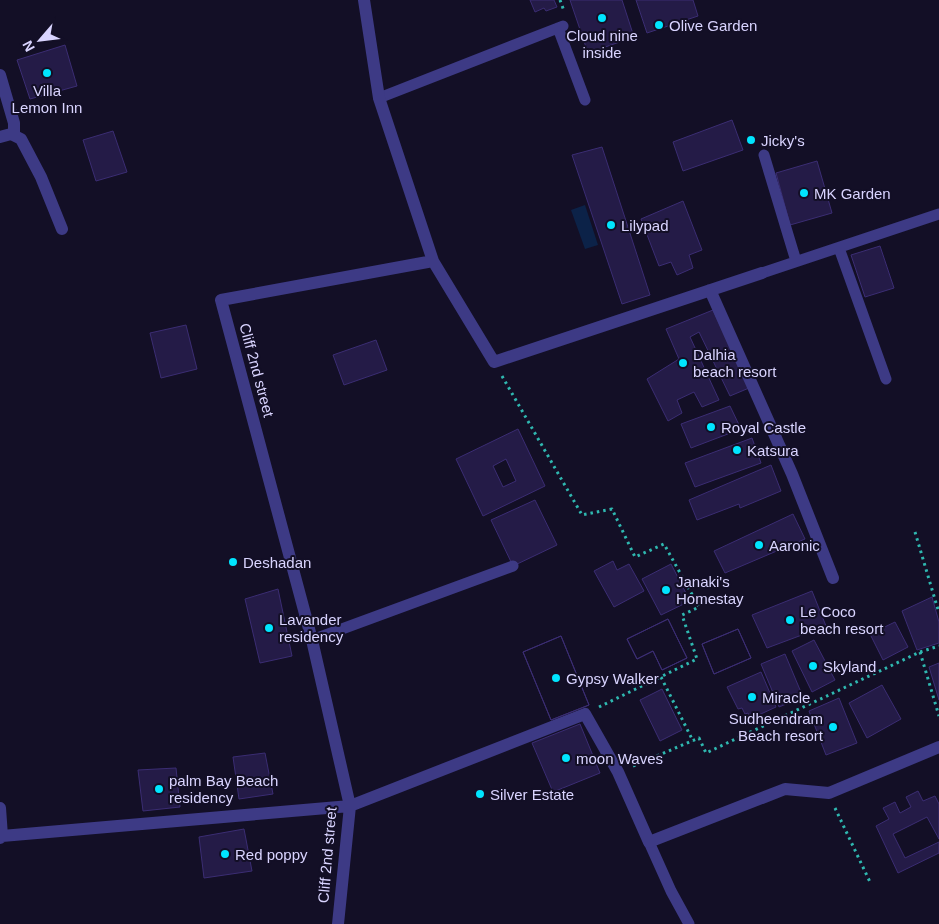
<svg xmlns="http://www.w3.org/2000/svg" width="939" height="924" font-family="Helvetica,sans-serif">
<rect width="100%" height="100%" fill="#130f26"/>
<path fill="#0c2248" d="M 585,205 L 598,245 L 585,249 L 571,210 Z"/>
<path fill="#241b47" stroke="#3b2d73" fill-rule="evenodd" d="M 530,0 L 554,0 L 557,7 L 546,11 L 544,8 L 535,12 Z
M 570,0 L 622,0 L 634,37 L 588,53 Z
M 636,0 L 693,0 L 698,16 L 647,33 Z
M 65,45 L 77,86 L 30,99 L 17,60 Z
M 732,120 L 743,150 L 683,171 L 673,142 Z
M 113,131 L 127,172 L 96,181 L 83,140 Z
M 602,147 L 650,295 L 622,304 L 572,155 Z
M 817,161 L 832,213 L 790,225 L 776,173 Z
M 683,201 L 702,250 L 689,255 L 693,268 L 677,275 L 671,262 L 659,266 L 641,219 Z
M 880,246 L 894,288 L 865,297 L 851,255 Z
M 713,310 L 749,388 L 730,396 L 699,332 L 690,337 L 719,400 L 702,407 L 694,392 L 677,400 L 682,413 L 668,421 L 647,379 L 679,359 L 666,329 Z
M 186,325 L 197,369 L 161,378 L 150,333 Z
M 376,340 L 387,370 L 344,385 L 333,355 Z
M 730,406 L 741,429 L 691,448 L 681,424 Z
M 518,429 L 545,486 L 483,516 L 456,459 ZM 506,459 L 516,481 L 503,487 L 493,466 Z
M 752,438 L 761,463 L 695,487 L 685,463 Z
M 771,465 L 781,491 L 740,508 L 739,504 L 697,520 L 689,500 Z
M 535,500 L 557,545 L 513,566 L 491,520 Z
M 793,514 L 805,539 L 725,573 L 714,551 Z
M 613,561 L 617,570 L 629,564 L 644,591 L 614,607 L 594,571 Z
M 671,564 L 690,601 L 661,615 L 642,579 Z
M 278,589 L 292,656 L 260,663 L 245,599 Z
M 812,591 L 826,626 L 767,648 L 752,615 Z
M 932,597 L 939,622 L 939,643 L 917,650 L 902,611 Z
M 668,619 L 687,658 L 662,670 L 653,651 L 637,659 L 627,639 Z
M 668,619 L 687,658 L 662,670 L 653,651 L 637,659 L 627,639 Z
M 895,622 L 908,647 L 883,660 L 870,634 Z
M 738,629 L 751,658 L 714,674 L 702,644 Z
M 738,629 L 751,658 L 714,674 L 702,644 Z
M 561,636 L 589,705 L 551,720 L 523,652 Z
M 561,636 L 589,705 L 551,720 L 523,652 Z
M 814,640 L 835,680 L 812,692 L 792,651 Z
M 785,654 L 803,697 L 779,707 L 761,664 Z
M 939,663 L 939,700 L 929,667 Z
M 761,672 L 776,707 L 750,719 L 748,713 L 745,714 L 742,708 L 738,709 L 727,687 Z
M 882,685 L 901,719 L 867,738 L 849,703 Z
M 662,689 L 682,730 L 660,741 L 640,700 Z
M 839,698 L 857,743 L 826,755 L 809,711 Z
M 580,724 L 600,773 L 553,792 L 532,743 Z
M 265,753 L 273,794 L 239,799 L 233,757 Z
M 176,768 L 180,807 L 143,811 L 138,770 Z
M 918,791 L 923,801 L 935,796 L 939,804 L 939,839 L 927,817 L 893,834 L 905,858 L 939,842 L 939,853 L 898,873 L 876,826 L 889,819 L 883,808 L 895,802 L 900,813 L 911,807 L 906,797 Z
M 244,829 L 252,871 L 204,878 L 199,837 Z"/>
<g fill="none" stroke-linecap="round" stroke-linejoin="round">
<path stroke="#2fb8b0" stroke-width="3" stroke-dasharray="2.5 4" stroke-linecap="butt" d="M 560,0 L 564,11
M 502,376 L 582,515 L 612,509 L 635,557 L 664,544 L 699,607 L 682,615 L 697,659 L 599,707
M 915,532 L 939,613
M 920,652 L 939,716
M 661,677 L 693,741
M 633,766 L 699,738 L 706,753 L 920,652 L 939,646
M 835,808 L 870,882"/>
<path stroke="#3d3a85" stroke-width="11" d="M 558,28 L 585,100
M 379,98 L 563,26
M 764,155 L 796,261
M 839,248 L 886,379
M 762,273 L 939,214
M 312,640 L 513,566
M 649,842 L 671,891 L 689,924"/>
<path stroke="#3d3a85" stroke-width="12" d="M 364,0 L 379,98 L 433,261 L 494,362 L 762,273
M 0,75 L 14,123 L 14,135
M 0,137 L 11,134 L 21,139 L 41,177 L 62,229
M 710,290 L 792,474 L 833,578
M 0,808 L 2,836 L 0,838
M 2,836 L 350,806 L 585,714 L 618,772 L 649,842 L 785,789 L 829,793 L 939,747
M 338,924 L 350,806 L 312,640 L 221,300 L 433,261"/>
</g>
<g fill="#00e5ff" stroke="#130f26" stroke-width="2">
<circle cx="602" cy="18" r="5"/>
<circle cx="659" cy="25" r="5"/>
<circle cx="47" cy="73" r="5"/>
<circle cx="751" cy="140" r="5"/>
<circle cx="804" cy="193" r="5"/>
<circle cx="611" cy="225" r="5"/>
<circle cx="683" cy="363" r="5"/>
<circle cx="711" cy="427" r="5"/>
<circle cx="737" cy="450" r="5"/>
<circle cx="759" cy="545" r="5"/>
<circle cx="233" cy="562" r="5"/>
<circle cx="666" cy="590" r="5"/>
<circle cx="790" cy="620" r="5"/>
<circle cx="269" cy="628" r="5"/>
<circle cx="813" cy="666" r="5"/>
<circle cx="556" cy="678" r="5"/>
<circle cx="752" cy="697" r="5"/>
<circle cx="833" cy="727" r="5"/>
<circle cx="566" cy="758" r="5"/>
<circle cx="159" cy="789" r="5"/>
<circle cx="480" cy="794" r="5"/>
<circle cx="225" cy="854" r="5"/>
</g>
<g text-anchor="middle" dominant-baseline="central" stroke-width="4" stroke-linejoin="round" paint-order="stroke">
<g font-size="15" fill="#d9d4ff" stroke="#130f26" text-anchor="start">
<text x="669" y="25">Olive Garden</text>
<text x="602" y="35" text-anchor="middle">Cloud nine<tspan x="602" dy="17">inside</tspan></text>
<text x="47" y="90" text-anchor="middle">Villa<tspan x="47" dy="17">Lemon Inn</tspan></text>
<text x="761" y="140">Jicky's</text>
<text x="814" y="193">MK Garden</text>
<text x="621" y="225">Lilypad</text>
<text x="693" y="354">Dalhia<tspan x="693" dy="17">beach resort</tspan></text>
<text x="721" y="427">Royal Castle</text>
<text x="747" y="450">Katsura</text>
<text x="769" y="545">Aaronic</text>
<text x="243" y="562">Deshadan</text>
<text x="676" y="581">Janaki's<tspan x="676" dy="17">Homestay</tspan></text>
<text x="800" y="611">Le Coco<tspan x="800" dy="17">beach resort</tspan></text>
<text x="279" y="619">Lavander<tspan x="279" dy="17">residency</tspan></text>
<text x="823" y="666">Skyland</text>
<text x="566" y="678">Gypsy Walker</text>
<text x="762" y="697">Miracle</text>
<text x="823" y="718" text-anchor="end">Sudheendram<tspan x="823" dy="17">Beach resort</tspan></text>
<text x="576" y="758">moon Waves</text>
<text x="169" y="780">palm Bay Beach<tspan x="169" dy="17">residency</tspan></text>
<text x="490" y="794">Silver Estate</text>
<text x="235" y="854">Red poppy</text>
</g>
<g font-size="15" fill="#d9d4ff" stroke="#130f26">
<text transform="translate(257 370) rotate(75)">Cliff 2nd street</text>
<text transform="translate(327 855) rotate(-85)">Cliff 2nd street</text>
</g>
</g>
<g transform="translate(40 40) rotate(242)" stroke="#130f26" stroke-width="4" paint-order="stroke">
<path d="M0-4L9 19L0 12L-9 19Z" fill="#d9d4ff"/>
<text y="-8" font-size="14" font-weight="bold" text-anchor="middle" fill="#d9d4ff">N</text>
</g>
</svg>
